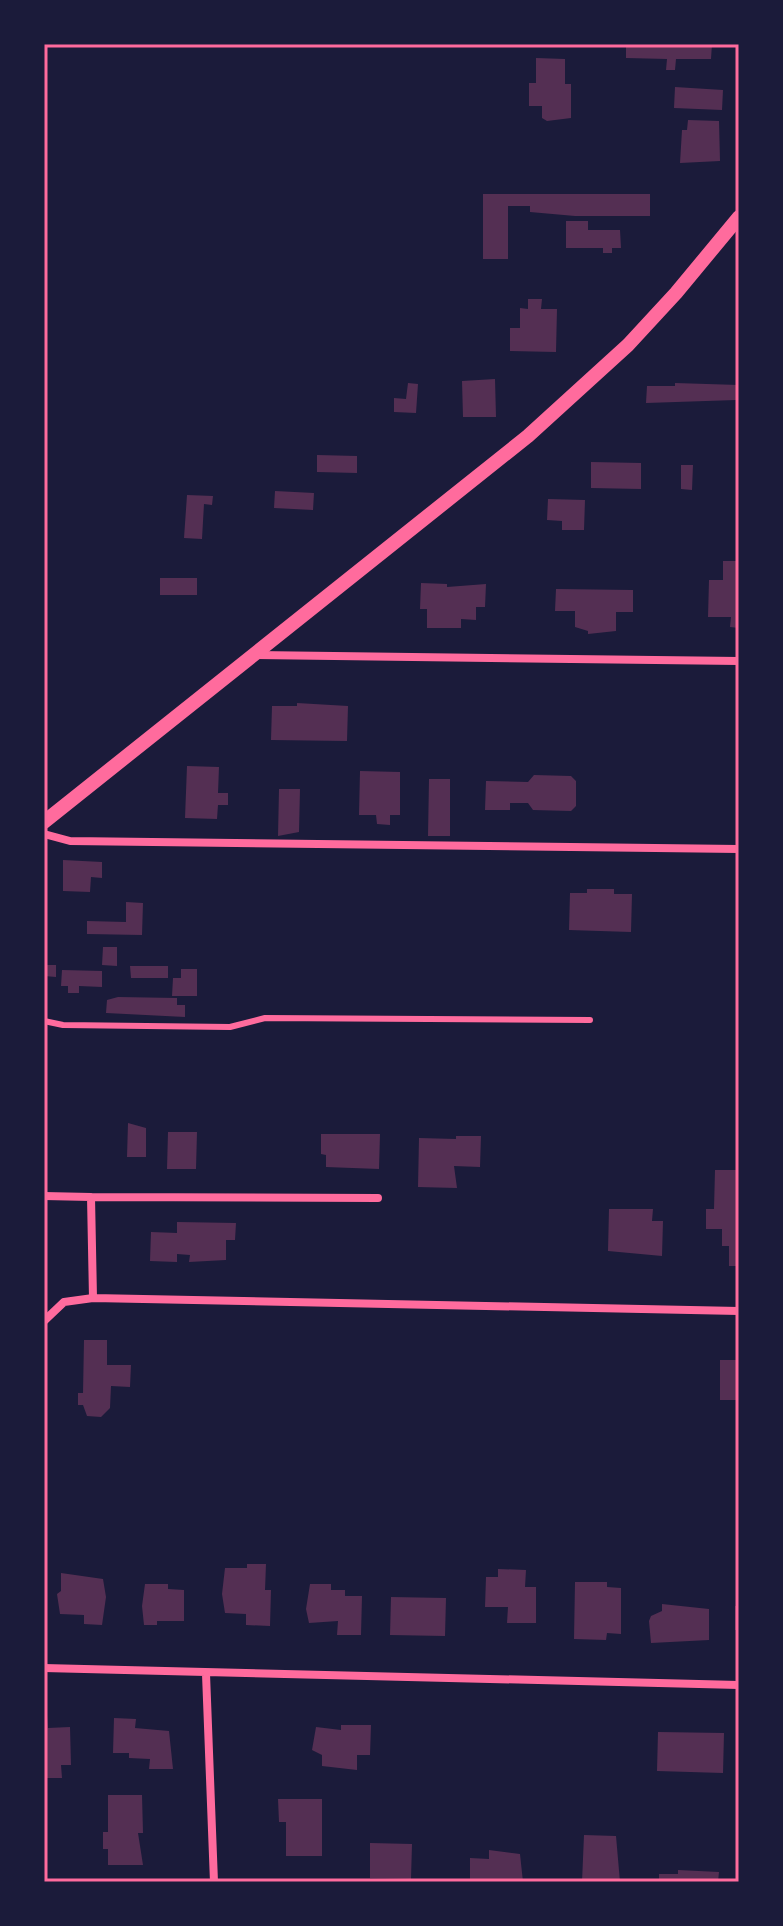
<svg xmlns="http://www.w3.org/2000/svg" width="783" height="1926" font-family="'Exo 2',sans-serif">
<rect width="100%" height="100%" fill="#1b1b3a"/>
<path fill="#542f53" d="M 626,44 L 712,44 L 711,59 L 676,59 L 675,70 L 666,70 L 667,59 L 626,58 Z
M 536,58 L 565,59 L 565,84 L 571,84 L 571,118 L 547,121 L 542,118 L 542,106 L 529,106 L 529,83 L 536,83 Z
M 675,87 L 723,90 L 722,110 L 674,108 Z
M 688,120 L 719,121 L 720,161 L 680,163 L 682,130 L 687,130 Z
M 483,194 L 650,194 L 650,216 L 575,216 L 530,212 L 530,206 L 508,206 L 508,259 L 483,259 Z
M 566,221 L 588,221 L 588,230 L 620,230 L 621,248 L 612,248 L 612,253 L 603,253 L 603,248 L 566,248 Z
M 528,299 L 542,299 L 541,309 L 557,309 L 556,352 L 510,351 L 510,328 L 520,328 L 520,308 L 528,309 Z
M 495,379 L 496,417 L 463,417 L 462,381 Z
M 408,383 L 418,384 L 416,413 L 394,412 L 394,398 L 406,399 Z
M 675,383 L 739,385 L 739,415 L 736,415 L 736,400 L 646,403 L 647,386 L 675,386 Z
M 317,455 L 357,456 L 357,473 L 317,472 Z
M 591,462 L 641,463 L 641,489 L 591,488 Z
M 681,465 L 693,465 L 692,490 L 681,489 Z
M 275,491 L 314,493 L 313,510 L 274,508 Z
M 187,495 L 213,496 L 212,505 L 204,504 L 202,539 L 184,538 Z
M 548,499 L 585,500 L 584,530 L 562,530 L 562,521 L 547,520 Z
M 723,561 L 739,561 L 739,628 L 730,627 L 731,617 L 708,617 L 709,580 L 723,580 Z
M 160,578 L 197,578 L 197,595 L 160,595 Z
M 421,583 L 447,584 L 447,587 L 486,584 L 485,607 L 476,607 L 476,620 L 461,619 L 461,628 L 427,628 L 427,609 L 420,609 Z
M 556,589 L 633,590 L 633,612 L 616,612 L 616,631 L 588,634 L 588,631 L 575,627 L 575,611 L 555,611 Z
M 297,703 L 348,706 L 347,741 L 271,740 L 272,706 L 297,706 Z
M 187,766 L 219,767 L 218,793 L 228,793 L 228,805 L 218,805 L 217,819 L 185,818 Z
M 360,771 L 400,772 L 400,815 L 390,815 L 390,825 L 377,824 L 376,815 L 359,815 Z
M 534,775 L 571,776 L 576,781 L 576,806 L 571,811 L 533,810 L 528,803 L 510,803 L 510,810 L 485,810 L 486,781 L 528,782 Z
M 429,779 L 450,779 L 450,836 L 428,836 Z
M 279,789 L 300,789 L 299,832 L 278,836 Z
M 63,860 L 102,862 L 102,878 L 91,877 L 90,892 L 63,891 Z
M 587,889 L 614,889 L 614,894 L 632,894 L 631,932 L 569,930 L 570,893 L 587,893 Z
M 126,902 L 143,903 L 142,935 L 87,934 L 87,921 L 126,922 Z
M 103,947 L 117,947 L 117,966 L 102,965 Z
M 44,965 L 56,965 L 56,977 L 44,976 Z
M 130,966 L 168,966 L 168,978 L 131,978 Z
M 181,969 L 197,969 L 197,996 L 172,996 L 173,978 L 181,978 Z
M 62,970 L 102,971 L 102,987 L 79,986 L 79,993 L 68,993 L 68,986 L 61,986 Z
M 118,997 L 177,998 L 177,1005 L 185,1005 L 185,1017 L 106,1013 L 107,1000 Z
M 128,1123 L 146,1128 L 146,1157 L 127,1157 Z
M 168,1132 L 197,1132 L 196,1169 L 167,1169 Z
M 321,1134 L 380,1134 L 379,1169 L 326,1167 L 326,1155 L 321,1154 Z
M 456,1136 L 481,1136 L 480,1167 L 454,1166 L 457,1188 L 418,1187 L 419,1138 L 456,1139 Z
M 715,1170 L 739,1170 L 739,1266 L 729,1266 L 729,1246 L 722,1246 L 722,1229 L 706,1229 L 706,1209 L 714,1209 Z
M 609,1209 L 653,1209 L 652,1221 L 663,1221 L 662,1256 L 608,1251 Z
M 177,1222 L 236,1223 L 235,1240 L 226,1240 L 226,1260 L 189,1262 L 190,1255 L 177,1254 L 177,1262 L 150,1261 L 151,1232 L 177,1233 Z
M 84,1340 L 107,1340 L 107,1365 L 131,1365 L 130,1387 L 111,1386 L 110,1408 L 101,1417 L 87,1416 L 83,1405 L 78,1405 L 78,1393 L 83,1393 Z
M 720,1360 L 739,1360 L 739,1400 L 720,1400 Z
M 247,1564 L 266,1564 L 265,1590 L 271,1590 L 270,1626 L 246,1625 L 246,1614 L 225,1613 L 222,1594 L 225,1568 L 247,1568 Z
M 498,1569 L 526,1570 L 525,1587 L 536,1587 L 536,1623 L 507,1623 L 508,1607 L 485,1607 L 486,1577 L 498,1577 Z
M 61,1573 L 103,1579 L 106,1597 L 102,1625 L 84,1624 L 84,1615 L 60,1614 L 57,1594 L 61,1591 Z
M 575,1582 L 607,1582 L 607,1587 L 621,1588 L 621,1634 L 607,1633 L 606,1640 L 574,1639 Z
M 145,1584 L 168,1584 L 168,1589 L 184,1590 L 184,1621 L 157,1621 L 157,1625 L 144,1625 L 142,1606 Z
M 310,1584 L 331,1584 L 331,1590 L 345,1590 L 345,1596 L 362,1596 L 361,1635 L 337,1635 L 338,1621 L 309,1623 L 306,1609 Z
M 391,1597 L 446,1598 L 445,1636 L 390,1635 Z
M 662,1604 L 709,1609 L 709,1640 L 651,1643 L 649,1621 L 651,1616 L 662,1611 Z
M 735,1606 L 739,1606 L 739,1630 L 735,1630 Z
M 44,1715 L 47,1715 L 48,1728 L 70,1727 L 71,1765 L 61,1765 L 62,1778 L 44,1778 Z
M 114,1718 L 136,1719 L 135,1728 L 169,1731 L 173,1769 L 149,1769 L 150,1759 L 129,1758 L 129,1753 L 113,1753 Z
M 341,1725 L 371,1725 L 370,1755 L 357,1755 L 357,1770 L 322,1766 L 322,1755 L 312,1750 L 316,1727 L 341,1730 Z
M 658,1732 L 724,1733 L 723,1773 L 657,1771 Z
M 108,1795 L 142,1795 L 143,1833 L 138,1833 L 143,1865 L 108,1865 L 108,1849 L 103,1849 L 103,1832 L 108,1832 Z
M 278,1799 L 322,1799 L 322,1856 L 286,1856 L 286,1822 L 279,1822 Z
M 584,1835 L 616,1836 L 620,1882 L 582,1882 Z
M 370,1843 L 412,1844 L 411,1879 L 370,1878 Z
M 489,1850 L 520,1854 L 523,1882 L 470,1882 L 470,1858 L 489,1859 Z
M 678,1870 L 719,1872 L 718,1882 L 659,1882 L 659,1874 L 678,1874 Z"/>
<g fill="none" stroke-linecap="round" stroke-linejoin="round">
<path stroke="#ff6b9d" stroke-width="6" d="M 44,1021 L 63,1025 L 230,1027 L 265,1018 L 590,1020"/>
<path stroke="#ff6b9d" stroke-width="8" d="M 256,655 L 739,661
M 44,834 L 70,841 L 739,849
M 44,1196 L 91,1197 L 93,1298 L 739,1311
M 91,1197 L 378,1198
M 44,1321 L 64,1302 L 93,1298
M 44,1668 L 739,1685
M 206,1674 L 214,1882"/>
<path stroke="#ff6b9d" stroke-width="14" d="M 44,822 L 528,436 L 628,345 L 676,293 L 739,217"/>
</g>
<rect width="783" height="1926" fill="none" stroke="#1b1b3a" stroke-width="92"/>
<rect x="46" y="46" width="691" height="1834" fill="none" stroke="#ff6b9d" stroke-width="3"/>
</svg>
